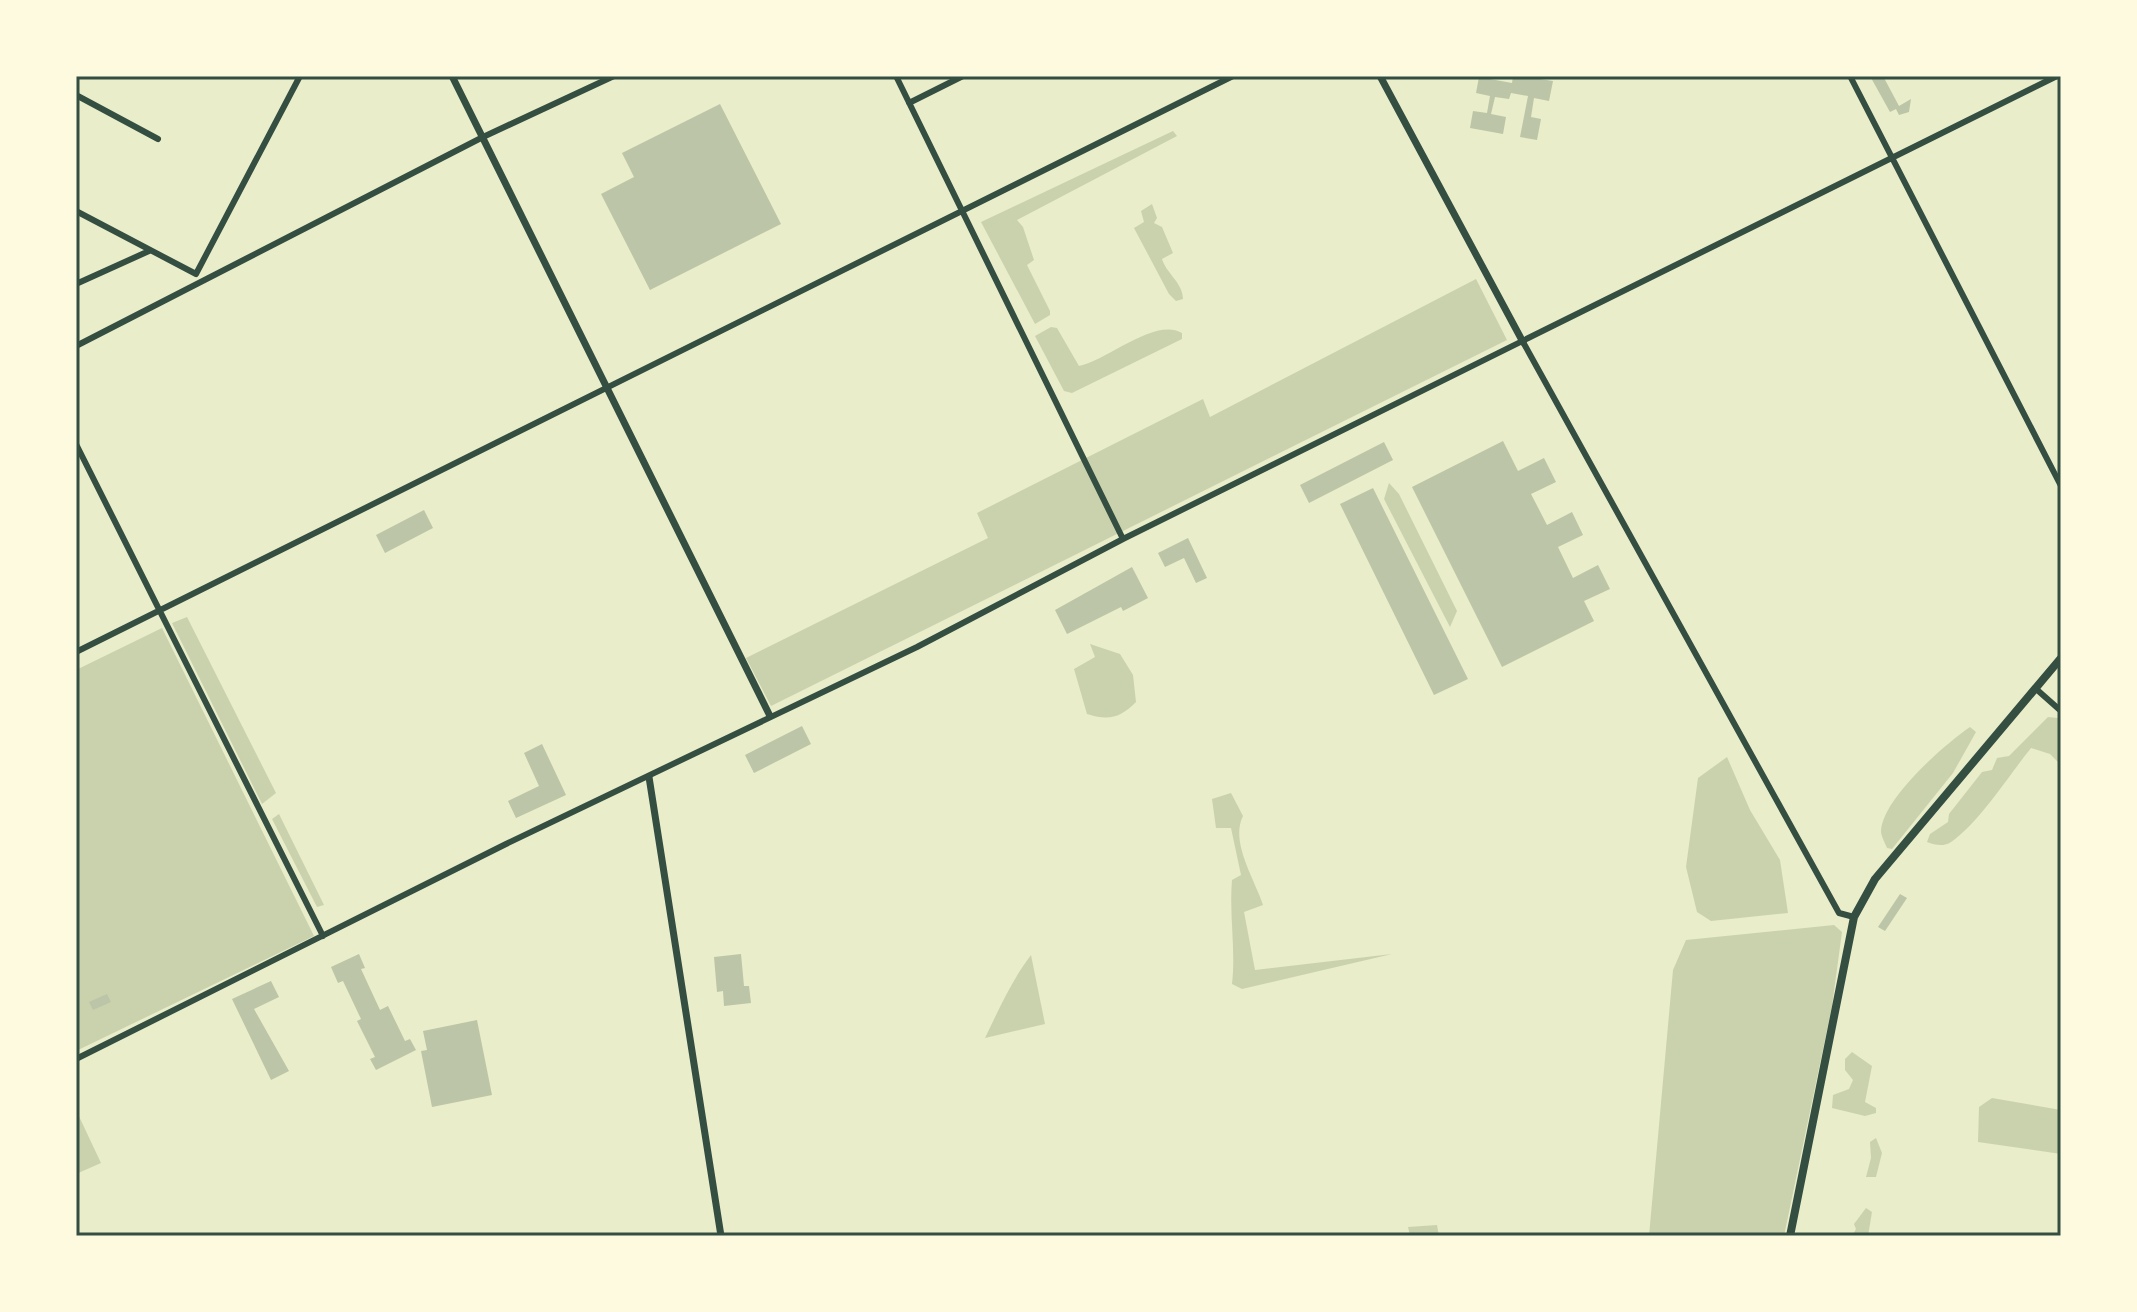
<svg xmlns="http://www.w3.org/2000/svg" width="2137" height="1312" font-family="Bitter,serif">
<rect width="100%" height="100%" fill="#e9edc9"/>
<path fill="#cad2ad" d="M 1173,131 L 1177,136 L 1017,220 L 1023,227 L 1034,260 L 1027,265 L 1050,311 L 1050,315 L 1035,324 L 981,222 Z
M 1152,204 L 1157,218 L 1154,223 L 1162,227 L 1173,253 L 1162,259 C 1166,273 1183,283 1183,299 L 1176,301 L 1169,294 L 1134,228 L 1144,222 L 1141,211 Z
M 1476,279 L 1507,340 L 771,706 L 746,658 L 988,538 L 977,513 L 1203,399 L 1210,417 Z
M 1051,327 L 1057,328 L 1079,366 C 1108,360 1155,317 1182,333 L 1182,339 L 1072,393 L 1064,391 L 1035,336 Z
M 1389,483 L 1399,494 L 1457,611 L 1450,627 L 1384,499 Z
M 187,617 L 276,793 L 262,804 L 172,623 Z
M 162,628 L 314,936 L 76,1051 L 76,670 Z
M 1090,644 L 1120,654 L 1133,675 L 1136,702 C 1120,718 1109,721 1087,714 L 1074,669 L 1095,657 Z
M 2048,717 L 2058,718 L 2061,723 L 2061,765 L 2050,754 L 2031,748 C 2010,774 1978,824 1951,842 C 1944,847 1935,845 1927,842 L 1930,834 L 1948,822 L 1949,814 L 1982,772 L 1992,770 L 1997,758 L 2009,756 Z
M 1970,727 L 1976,732 L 1953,773 L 1892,849 L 1887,848 C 1885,843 1881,836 1881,831 C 1883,798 1944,745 1970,727 Z
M 1727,757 L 1750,810 L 1780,860 L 1788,913 L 1711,921 L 1697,912 L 1686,867 L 1698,778 Z
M 1231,793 L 1243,816 C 1230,842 1254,878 1263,905 L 1244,912 L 1255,970 L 1392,954 L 1242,989 L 1232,984 C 1236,949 1229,916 1232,880 L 1241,875 L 1231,828 L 1216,828 L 1212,799 Z
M 279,814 L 324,905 L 317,907 L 272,819 Z
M 1834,925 L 1842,932 L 1832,1006 L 1784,1236 L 1649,1236 L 1673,970 L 1686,940 Z
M 1031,955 L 1045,1024 L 985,1038 C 999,1009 1012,980 1031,955 Z
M 1852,1052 L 1872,1066 L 1865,1102 L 1876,1108 L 1876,1113 L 1865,1116 L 1832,1108 L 1833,1095 L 1849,1089 L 1853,1080 L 1845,1070 L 1845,1059 Z
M 1992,1098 L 2061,1110 L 2061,1154 L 1978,1142 L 1979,1107 Z
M 76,1110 L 101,1163 L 76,1174 Z
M 1876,1138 L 1882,1153 L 1876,1177 L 1866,1177 L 1871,1158 L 1870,1142 Z
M 1866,1208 L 1872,1212 L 1868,1236 L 1852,1236 L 1856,1229 L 1854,1224 Z
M 1437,1225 L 1439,1236 L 1410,1236 L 1408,1227 Z"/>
<path fill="#bcc5a7" d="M 1513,76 L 1540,76 L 1540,79 L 1553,81 L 1549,101 L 1534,98 L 1531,117 L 1541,119 L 1537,140 L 1520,137 L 1528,96 L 1511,93 L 1509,99 L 1495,97 L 1491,114 L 1506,117 L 1503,134 L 1470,128 L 1473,111 L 1487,113 L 1490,96 L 1476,93 L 1479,77 L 1512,83 Z
M 1870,76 L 1883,76 L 1899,106 L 1911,99 L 1909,112 L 1899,115 L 1896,109 L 1890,112 Z
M 720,104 L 781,224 L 650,290 L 601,194 L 634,177 L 622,153 Z
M 1503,441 L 1518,471 L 1544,458 L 1556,482 L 1531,494 L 1547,525 L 1572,512 L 1583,535 L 1558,547 L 1573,578 L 1598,565 L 1610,589 L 1584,601 L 1594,621 L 1502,667 L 1412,487 Z
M 1384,442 L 1393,460 L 1309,503 L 1300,485 Z
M 1373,488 L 1468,679 L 1434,695 L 1340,504 Z
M 424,510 L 433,528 L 385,553 L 376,535 Z
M 1188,538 L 1207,578 L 1196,583 L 1184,558 L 1165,567 L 1158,553 Z
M 1132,567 L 1148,598 L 1123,611 L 1121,607 L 1067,634 L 1055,610 Z
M 802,726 L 811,744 L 754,773 L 745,755 Z
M 542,744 L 566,795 L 516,818 L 508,801 L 539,786 L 524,753 Z
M 1900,894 L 1907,898 L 1885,931 L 1878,927 Z
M 359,954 L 365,968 L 361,969 L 380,1010 L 388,1006 L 405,1041 L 410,1039 L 416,1050 L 376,1070 L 370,1059 L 375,1057 L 357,1021 L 361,1019 L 343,981 L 338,983 L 331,967 Z
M 741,954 L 744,986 L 749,986 L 751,1003 L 724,1006 L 723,991 L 717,992 L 714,957 Z
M 271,981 L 279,997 L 254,1009 L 289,1071 L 271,1080 L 232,999 Z
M 107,994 L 111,1002 L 93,1010 L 89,1002 Z
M 477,1020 L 492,1095 L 432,1107 L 421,1051 L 427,1050 L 423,1031 Z"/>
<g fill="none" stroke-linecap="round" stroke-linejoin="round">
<path stroke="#344e41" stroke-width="6" d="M 896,76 L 1123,539
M 1850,76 L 2061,486
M 76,95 L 158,139
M 909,103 L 963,76
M 76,211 L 196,274 L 300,76
M 76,284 L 149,251
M 1523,342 L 1839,913 L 1854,917
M 76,346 L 483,137 L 614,76
M 76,444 L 323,936
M 76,652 L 1233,76
M 2035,688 L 2061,711
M 76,1059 L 506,844 L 917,647 L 1123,539 L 2057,76"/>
<path stroke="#344e41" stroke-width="7" d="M 452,76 L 770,716
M 1380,76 L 1523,342
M 649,777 L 721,1236"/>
<path stroke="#344e41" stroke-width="8" d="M 1790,1236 L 1854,917 L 1875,879 L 2061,658"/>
</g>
<rect width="2137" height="1312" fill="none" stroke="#fefae0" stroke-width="156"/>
<rect x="78" y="78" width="1981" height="1156" fill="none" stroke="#344e41" stroke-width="3"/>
</svg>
